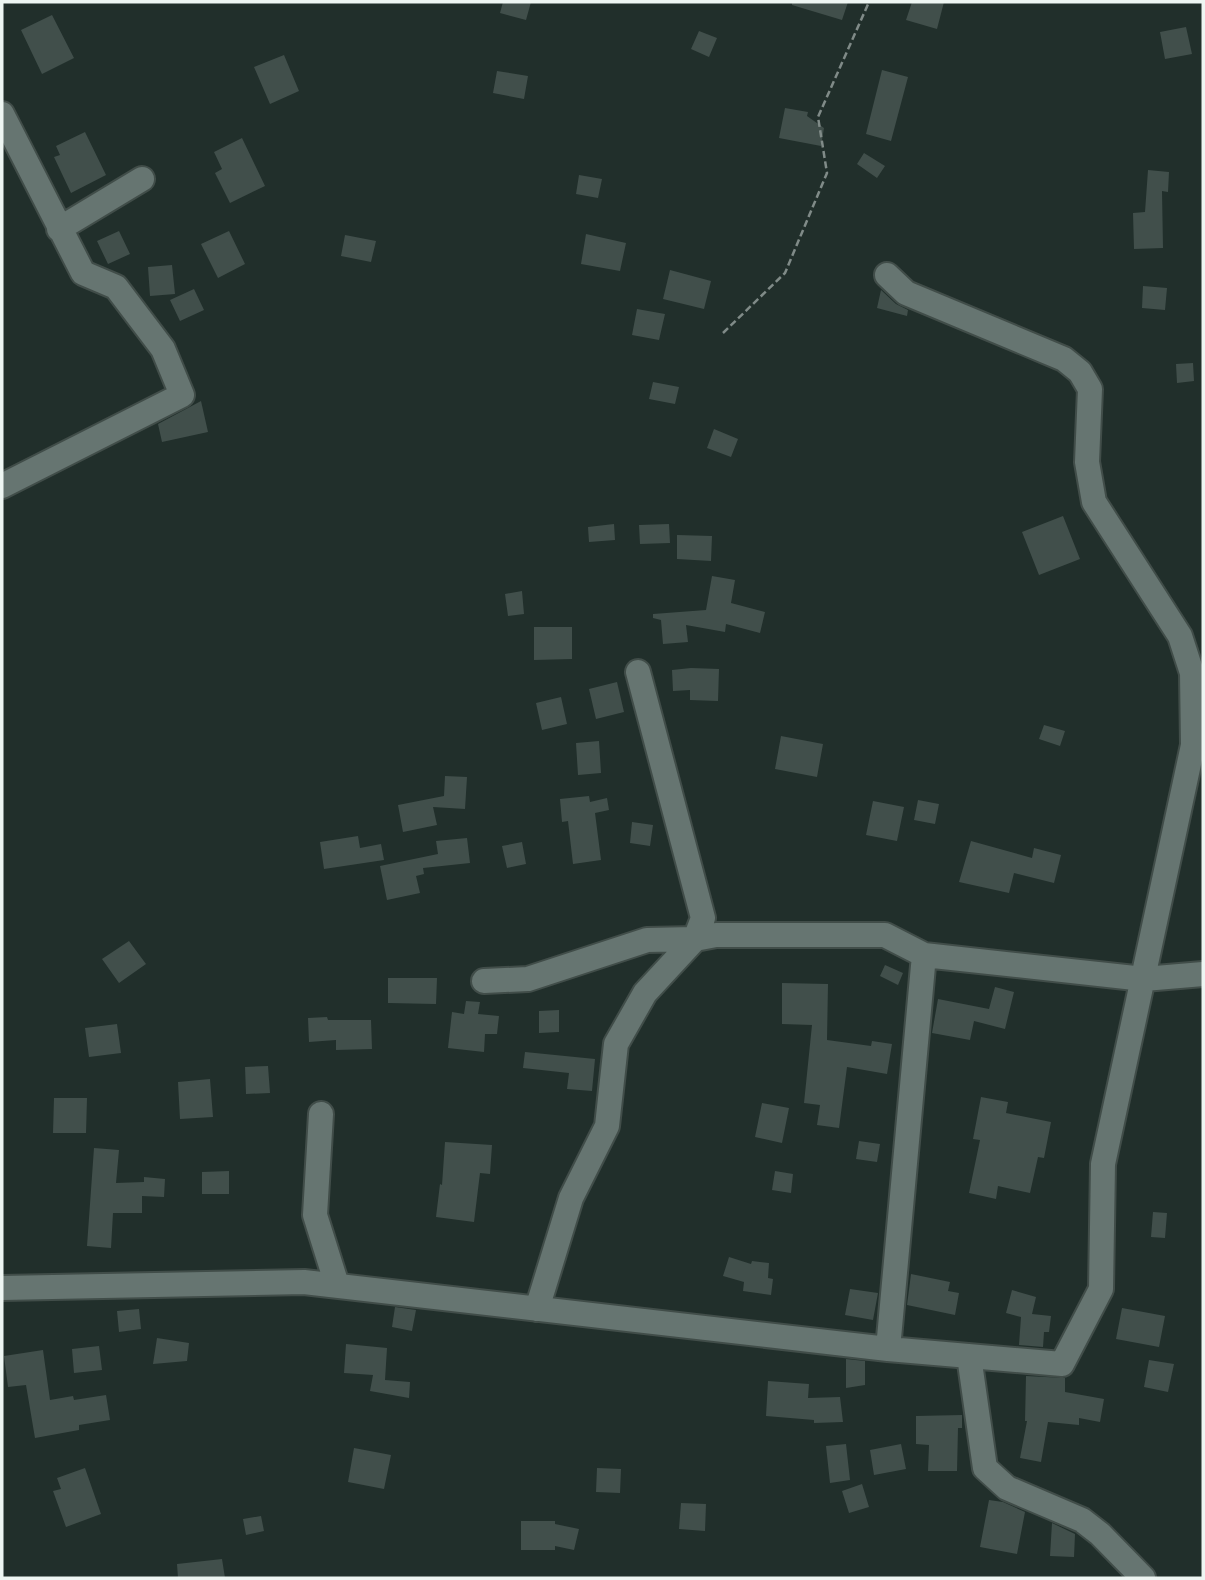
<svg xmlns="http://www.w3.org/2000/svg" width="1205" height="1580" font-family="Lato,sans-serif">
<rect width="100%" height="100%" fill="#212f2b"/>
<path fill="#414f4b" d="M 503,2 L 531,2 L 526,20 L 500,13 Z
M 792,2 L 848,2 L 842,20 L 792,5 Z
M 912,2 L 944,2 L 937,29 L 906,20 Z
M 52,15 L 74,58 L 42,74 L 21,30 Z
M 1186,27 L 1192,54 L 1165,59 L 1160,32 Z
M 699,31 L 717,38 L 709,57 L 691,49 Z
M 284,55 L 299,91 L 270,104 L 254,67 Z
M 882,70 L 908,77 L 891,141 L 866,134 Z
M 497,71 L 528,76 L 524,99 L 493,93 Z
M 785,108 L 808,112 L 807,116 L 824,128 L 821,146 L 779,138 Z
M 85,132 L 106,175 L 71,193 L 54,157 L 60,155 L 56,146 Z
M 242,138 L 265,186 L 230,203 L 215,173 L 222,169 L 214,152 Z
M 864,153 L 885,166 L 877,178 L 857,164 Z
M 1148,170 L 1169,172 L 1168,192 L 1162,191 L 1163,248 L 1134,249 L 1133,213 L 1145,212 Z
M 579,175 L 602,179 L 598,198 L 576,194 Z
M 119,231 L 130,254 L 108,264 L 97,241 Z
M 229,231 L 245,264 L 218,278 L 201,244 Z
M 586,234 L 626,243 L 620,271 L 581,264 Z
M 345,235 L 376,241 L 371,262 L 341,256 Z
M 172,265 L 175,294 L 150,296 L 148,267 Z
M 670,270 L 711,281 L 704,309 L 663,299 Z
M 1143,286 L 1167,288 L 1165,310 L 1142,308 Z
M 194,289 L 204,310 L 180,321 L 170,300 Z
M 881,290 L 896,304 L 908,310 L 907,316 L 877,308 Z
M 637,309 L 665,314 L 659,340 L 632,335 Z
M 1193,363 L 1194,381 L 1177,383 L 1176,364 Z
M 653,382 L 679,387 L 675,404 L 649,399 Z
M 201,401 L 208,432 L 162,442 L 158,424 Z
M 714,429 L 738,439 L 731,457 L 707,448 Z
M 1063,516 L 1080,559 L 1039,575 L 1022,532 Z
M 614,524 L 615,540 L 589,542 L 588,527 Z
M 669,524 L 670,543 L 640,544 L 639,525 Z
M 677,535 L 712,536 L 711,561 L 677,559 Z
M 712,576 L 735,580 L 731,603 L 765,612 L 760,633 L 726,624 L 725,632 L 686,625 L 688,642 L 663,644 L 661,620 L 653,618 L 653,614 L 706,610 Z
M 522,591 L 524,614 L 508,616 L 505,594 Z
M 534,627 L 572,627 L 572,659 L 534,660 Z
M 691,668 L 719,669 L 718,701 L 690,700 L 690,690 L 673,691 L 672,670 Z
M 617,682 L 624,712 L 596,719 L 589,689 Z
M 561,697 L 567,724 L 542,730 L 536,703 Z
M 1044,725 L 1065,731 L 1060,746 L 1039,739 Z
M 781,736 L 823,744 L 817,777 L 775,769 Z
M 599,741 L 601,773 L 578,775 L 576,743 Z
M 445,776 L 467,777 L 465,809 L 433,807 L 437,825 L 403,832 L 398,805 L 444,796 Z
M 589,796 L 590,802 L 607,798 L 609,810 L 595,813 L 601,860 L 573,864 L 568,821 L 562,822 L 560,799 Z
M 918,800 L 939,804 L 935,824 L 914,820 Z
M 873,801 L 904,807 L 897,841 L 866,835 Z
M 632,822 L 653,825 L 650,846 L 630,843 Z
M 358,836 L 360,848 L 381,844 L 384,860 L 324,869 L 320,842 Z
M 467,838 L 470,863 L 423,868 L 424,874 L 416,876 L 420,893 L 387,900 L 380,866 L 438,854 L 436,841 Z
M 971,841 L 1032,858 L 1034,848 L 1061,855 L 1054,883 L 1014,873 L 1009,893 L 959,882 Z
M 522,842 L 526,864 L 507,868 L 502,846 Z
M 129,941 L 146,964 L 119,983 L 102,959 Z
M 885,965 L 903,973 L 898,985 L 880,976 Z
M 388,978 L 437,978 L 436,1004 L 388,1003 Z
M 782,983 L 828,984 L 827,1040 L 871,1046 L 872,1041 L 892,1044 L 887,1074 L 847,1067 L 839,1128 L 817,1125 L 820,1105 L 804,1103 L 812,1025 L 782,1024 Z
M 995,987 L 1014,992 L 1005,1029 L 974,1021 L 970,1040 L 932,1033 L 938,999 L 989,1009 Z
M 466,1001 L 480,1002 L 478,1014 L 499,1016 L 497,1034 L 485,1034 L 484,1052 L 448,1048 L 452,1012 L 464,1014 Z
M 559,1010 L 559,1032 L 539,1033 L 539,1011 Z
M 327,1017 L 328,1020 L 371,1020 L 372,1049 L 336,1050 L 336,1040 L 309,1042 L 308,1018 Z
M 117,1024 L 121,1053 L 89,1057 L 85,1028 Z
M 525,1052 L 595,1059 L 592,1091 L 567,1089 L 569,1073 L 523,1068 Z
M 268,1066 L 270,1093 L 246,1094 L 245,1067 Z
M 210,1079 L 213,1117 L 180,1119 L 178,1082 Z
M 981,1097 L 1008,1102 L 1006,1113 L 1051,1122 L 1044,1158 L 1038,1157 L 1030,1193 L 998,1186 L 996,1199 L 969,1193 L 980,1140 L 973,1139 Z
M 54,1098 L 87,1098 L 86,1133 L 53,1133 Z
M 762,1103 L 789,1108 L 782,1143 L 755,1137 Z
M 859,1141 L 880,1144 L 877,1162 L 856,1159 Z
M 445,1142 L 492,1145 L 490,1174 L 480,1173 L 474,1222 L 436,1217 L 440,1184 L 442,1185 Z
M 94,1148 L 119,1150 L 116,1183 L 144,1182 L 144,1177 L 165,1179 L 164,1197 L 142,1196 L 142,1213 L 113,1213 L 111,1248 L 87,1246 Z
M 229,1171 L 229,1194 L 202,1194 L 202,1172 Z
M 775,1171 L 793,1174 L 791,1193 L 772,1190 Z
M 1153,1212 L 1167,1213 L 1165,1238 L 1151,1237 Z
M 729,1257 L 751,1264 L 752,1261 L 769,1263 L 768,1278 L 773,1279 L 771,1295 L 743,1291 L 744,1282 L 723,1276 Z
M 911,1274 L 950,1282 L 948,1291 L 959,1293 L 955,1315 L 907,1305 Z
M 850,1289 L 878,1293 L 873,1320 L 845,1315 Z
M 1012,1290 L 1036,1297 L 1032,1314 L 1051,1316 L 1049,1332 L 1044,1332 L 1043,1347 L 1019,1345 L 1021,1317 L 1006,1313 Z
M 395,1307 L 416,1310 L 412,1331 L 392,1327 Z
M 1122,1308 L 1165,1316 L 1159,1347 L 1116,1339 Z
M 139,1309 L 141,1329 L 119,1332 L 117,1311 Z
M 157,1338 L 189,1343 L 187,1361 L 153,1364 Z
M 346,1344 L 387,1348 L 385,1380 L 410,1382 L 409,1398 L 370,1391 L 373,1375 L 344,1373 Z
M 99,1346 L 102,1370 L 74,1373 L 72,1349 Z
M 43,1350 L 50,1400 L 73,1396 L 74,1400 L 106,1395 L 110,1420 L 79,1425 L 79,1430 L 35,1438 L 26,1385 L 8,1387 L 4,1356 Z
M 846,1359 L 865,1361 L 865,1385 L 846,1388 Z
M 1149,1360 L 1174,1364 L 1168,1392 L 1144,1387 Z
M 1026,1376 L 1065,1378 L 1065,1392 L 1104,1399 L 1100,1422 L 1079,1418 L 1079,1425 L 1048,1422 L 1041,1462 L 1020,1458 L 1027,1421 L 1025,1421 Z
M 768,1381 L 809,1384 L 808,1398 L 840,1397 L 843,1422 L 814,1423 L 814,1420 L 766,1416 Z
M 962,1415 L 962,1428 L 958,1428 L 957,1471 L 928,1471 L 929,1445 L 916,1444 L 916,1416 Z
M 846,1444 L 850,1480 L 830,1483 L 826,1446 Z
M 901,1444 L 906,1469 L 874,1475 L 870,1450 Z
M 354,1448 L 391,1455 L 384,1489 L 348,1482 Z
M 85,1468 L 101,1514 L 66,1527 L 53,1491 L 61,1489 L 57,1478 Z
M 597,1468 L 621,1469 L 620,1493 L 596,1492 Z
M 862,1484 L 869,1507 L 849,1513 L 842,1491 Z
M 989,1500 L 1003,1502 L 1025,1512 L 1017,1554 L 980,1547 Z
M 681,1503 L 706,1504 L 705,1531 L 679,1529 Z
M 261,1516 L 264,1531 L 246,1535 L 243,1519 Z
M 521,1521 L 555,1521 L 555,1524 L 579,1529 L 574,1550 L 555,1546 L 555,1550 L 521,1550 Z
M 1052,1523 L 1075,1534 L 1074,1557 L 1050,1556 Z
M 222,1559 L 225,1578 L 178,1578 L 177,1564 Z"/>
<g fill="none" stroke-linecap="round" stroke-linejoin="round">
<defs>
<path id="minor" d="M 2,114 L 83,273 L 116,287 L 163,349 L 182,395 L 2,486
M 59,229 L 142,179
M 484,981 L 528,979 L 647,940 L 695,939 L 716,935 L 885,935 L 924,955
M 321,1114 L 315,1215 L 337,1285
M 2,1288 L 304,1282 L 888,1349 L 1062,1364 L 1101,1289 L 1103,1164 L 1193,745 L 1192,673 L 1180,636 L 1094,502 L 1087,462 L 1090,389 L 1080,372 L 1064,359 L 906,293 L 887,275
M 537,1309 L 571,1198 L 607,1126 L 616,1044 L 645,993 L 695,939 L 703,918 L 638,672
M 888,1349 L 924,955 L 1144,979 L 1203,974
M 969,1356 L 985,1468 L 1007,1488 L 1082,1520 L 1100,1534 L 1143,1578"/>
</defs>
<use href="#minor" stroke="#414d49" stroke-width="28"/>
<path stroke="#808b88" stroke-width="2.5" stroke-dasharray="7 3.5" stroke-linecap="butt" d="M 723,333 L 785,273 L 827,173 L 818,117 L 869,2"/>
<use href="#minor" stroke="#667571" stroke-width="24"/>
</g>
<rect width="1205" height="1580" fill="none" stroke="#eef6f3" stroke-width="7"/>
</svg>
